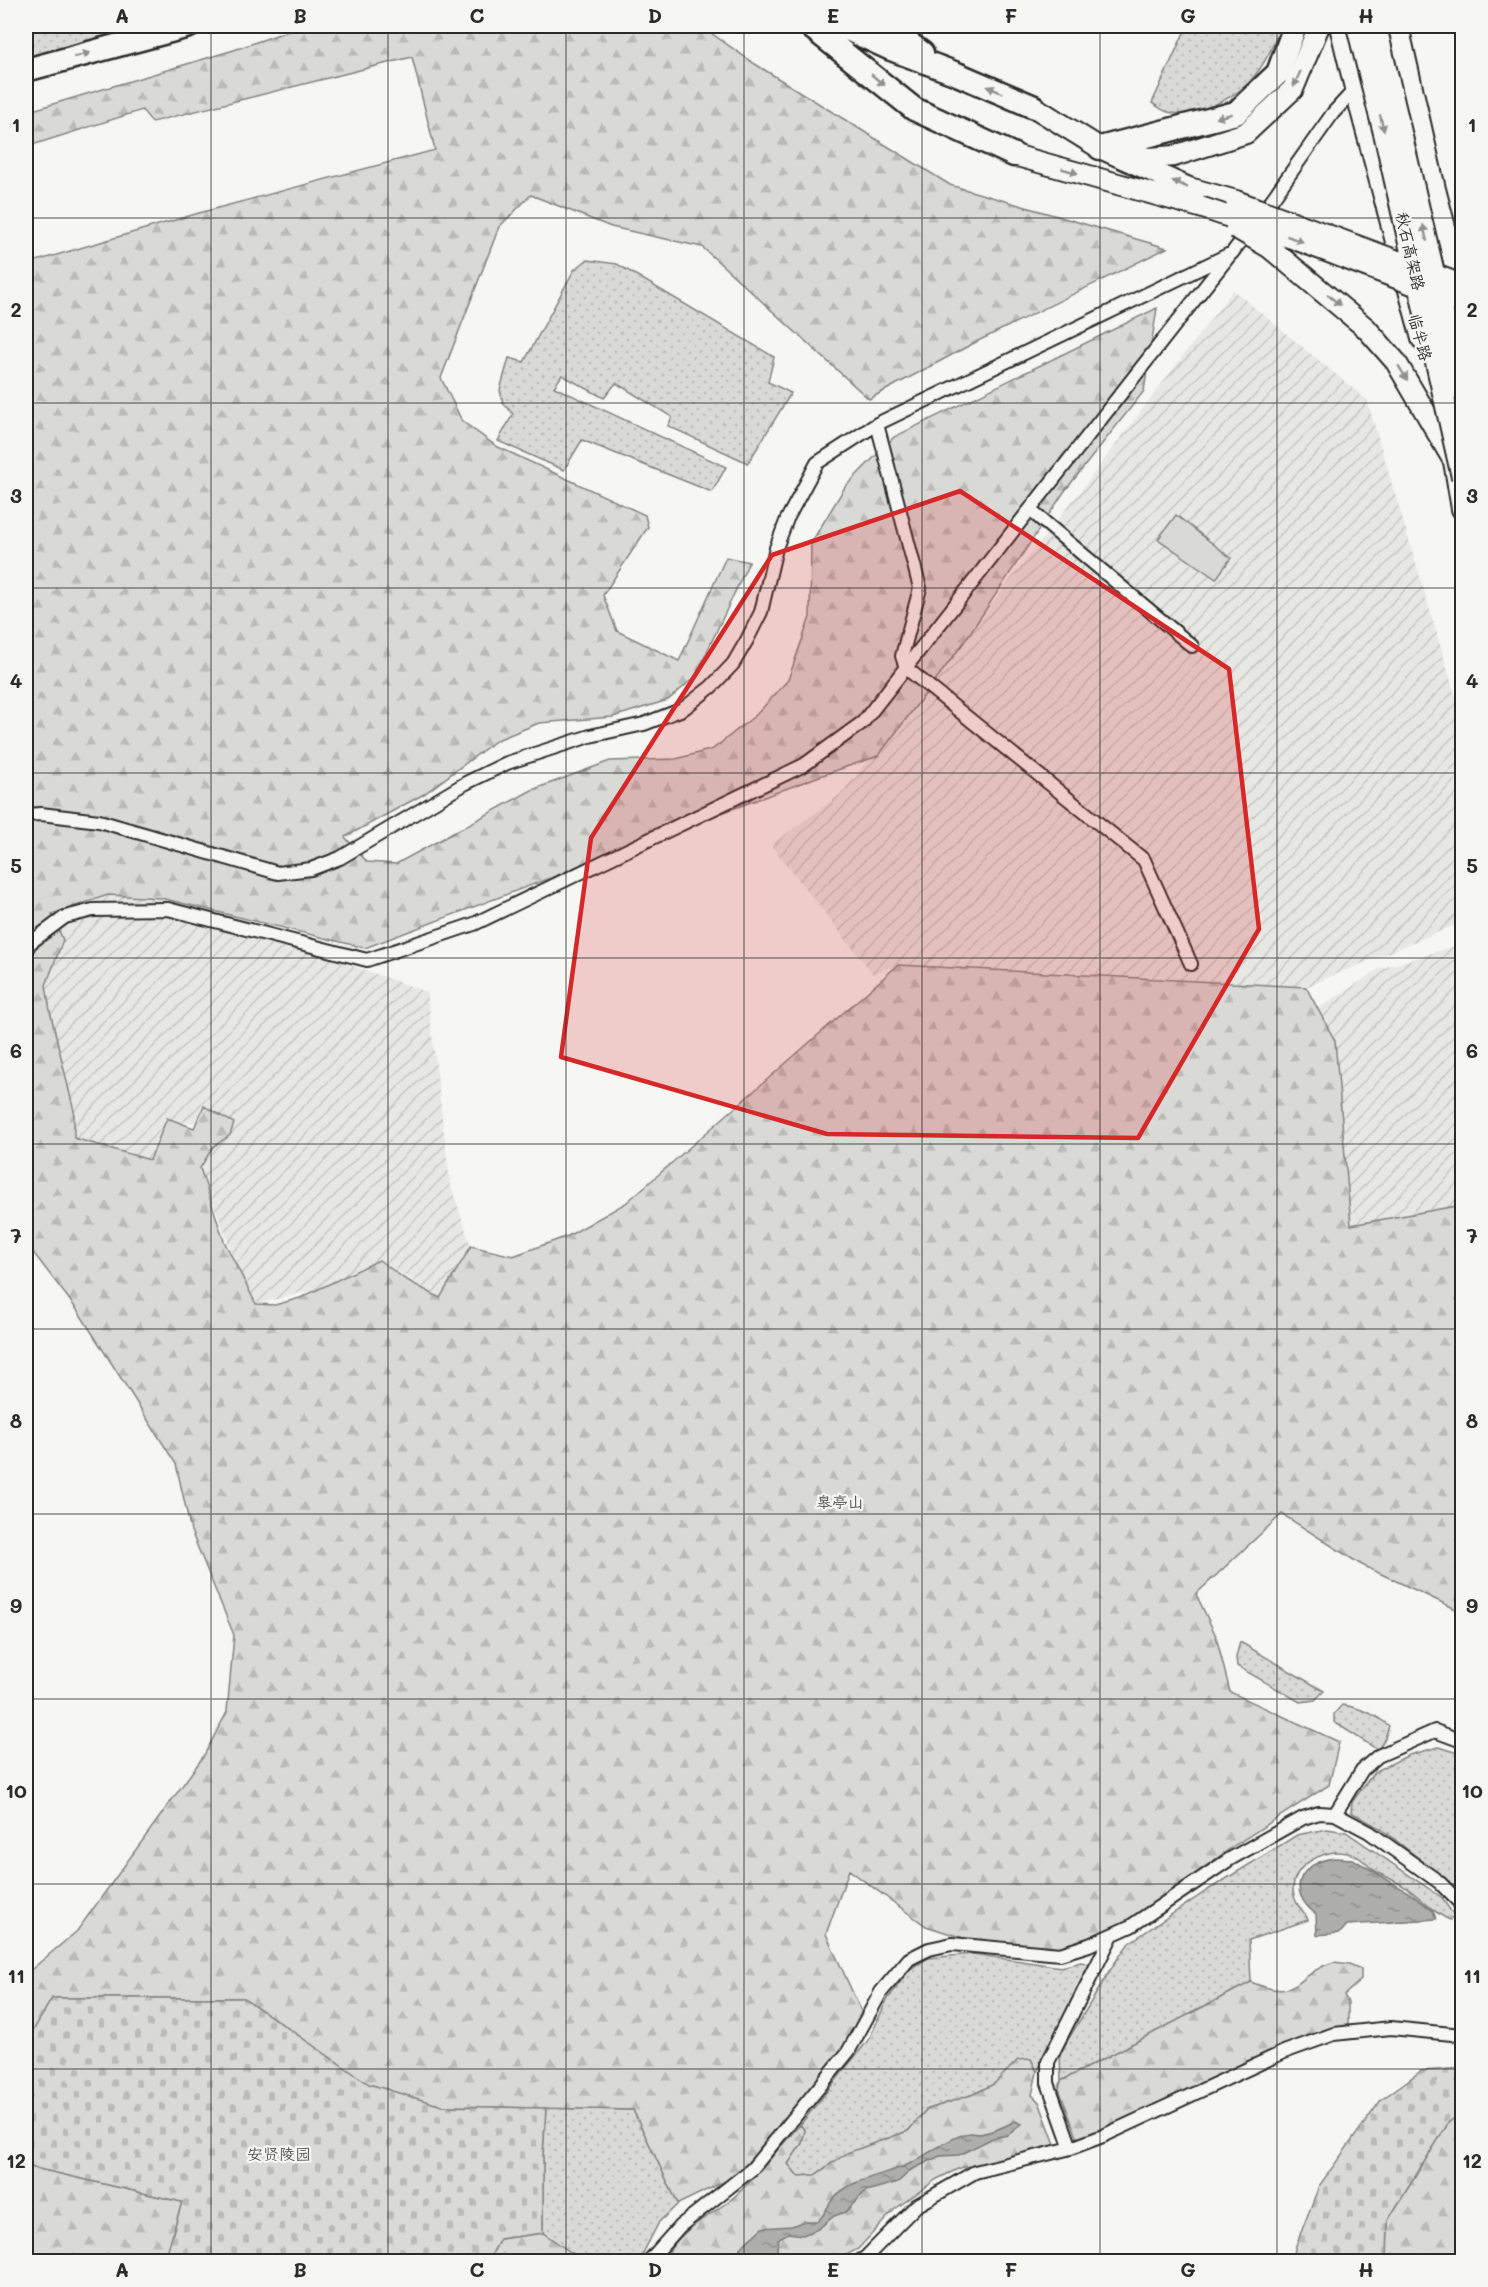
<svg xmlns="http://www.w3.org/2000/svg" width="1488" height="2287" font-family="Mali,'LXGW WenKai TC',sans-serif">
<defs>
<pattern id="industrial-furrows" width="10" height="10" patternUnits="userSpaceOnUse" patternTransform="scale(1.5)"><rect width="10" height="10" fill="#e7e7e3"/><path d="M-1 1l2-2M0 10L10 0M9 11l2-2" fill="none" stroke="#c6c6c3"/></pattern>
<pattern id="grass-dots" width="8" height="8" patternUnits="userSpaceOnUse" patternTransform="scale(1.5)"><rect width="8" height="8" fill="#d9d9d5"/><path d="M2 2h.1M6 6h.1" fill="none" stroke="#babab7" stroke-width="1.8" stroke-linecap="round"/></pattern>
<pattern id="forest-firs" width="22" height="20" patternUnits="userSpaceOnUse" patternTransform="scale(1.5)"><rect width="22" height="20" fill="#d9d9d5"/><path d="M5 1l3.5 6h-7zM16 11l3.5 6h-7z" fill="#babab7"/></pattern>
<pattern id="cemetery-stones" width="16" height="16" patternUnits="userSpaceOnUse" patternTransform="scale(1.5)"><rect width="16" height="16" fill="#d9d9d5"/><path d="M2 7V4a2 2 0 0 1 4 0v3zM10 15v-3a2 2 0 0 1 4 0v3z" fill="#babab7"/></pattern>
<pattern id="water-ripples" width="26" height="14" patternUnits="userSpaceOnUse" patternTransform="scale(1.5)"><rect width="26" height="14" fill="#aeaeab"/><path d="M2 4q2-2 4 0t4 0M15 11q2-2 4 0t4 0" fill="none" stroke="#8e8e8b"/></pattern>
</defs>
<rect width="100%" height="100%" fill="#f6f6f2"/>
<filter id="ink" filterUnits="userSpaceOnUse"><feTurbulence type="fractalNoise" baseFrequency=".0167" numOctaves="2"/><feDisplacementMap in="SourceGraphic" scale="12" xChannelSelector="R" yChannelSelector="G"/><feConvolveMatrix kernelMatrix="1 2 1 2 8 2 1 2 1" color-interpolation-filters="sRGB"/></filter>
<g filter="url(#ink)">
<path fill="url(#industrial-furrows)" d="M 1233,290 L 1367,400 L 1462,718 L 1462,922 L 1306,987 L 898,965 L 873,974 L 771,845 L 842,793 L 1082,489 Z
M 125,886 L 427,992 L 450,1182 L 471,1246 L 440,1298 L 379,1260 L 318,1289 L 256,1304 L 238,1269 L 200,1168 L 233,1124 L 177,1122 L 150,1160 L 74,1138 L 26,912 Z
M 1462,944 L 1462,1205 L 1351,1226 L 1335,1041 L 1318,1009 L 1379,969 Z"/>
<path fill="url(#grass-dots)" stroke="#828280" stroke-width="1.5" d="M 26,26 L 163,26 L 26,65 Z
M 1187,26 L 1281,26 C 1273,45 1266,63 1252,79 C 1238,97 1191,120 1168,112 C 1163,111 1157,106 1152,103 Z
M 587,260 L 617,264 L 774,357 L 768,382 L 791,393 L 748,463 L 668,426 L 672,417 L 616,383 L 604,398 L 562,375 L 554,387 L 726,467 L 712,492 L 582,440 L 564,470 L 498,441 L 513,414 L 503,403 L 500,390 L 509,358 L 524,362 L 574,270 Z
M 1240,1642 L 1324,1691 L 1315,1700 L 1300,1702 L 1237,1666 L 1236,1657 Z
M 1342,1705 C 1358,1707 1377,1715 1389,1726 L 1385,1738 L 1378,1750 L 1334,1722 L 1334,1714 Z
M 1439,1747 L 1462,1754 L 1462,1892 L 1381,1829 L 1351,1812 L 1352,1802 L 1374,1772 L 1409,1755 Z
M 1327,1829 L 1346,1832 L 1441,1897 L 1455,1917 L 1450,1920 C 1432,1913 1421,1897 1405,1887 C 1395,1880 1383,1876 1372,1869 C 1367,1865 1361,1857 1354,1855 C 1339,1849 1323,1853 1310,1861 C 1294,1871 1288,1889 1298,1905 C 1302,1911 1306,1914 1308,1920 L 1249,1940 L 1251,1982 L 1061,2081 L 1060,2056 L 1066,2043 L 1114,1964 L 1129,1943 L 1208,1890 L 1297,1835 Z
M 973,1954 L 1061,1967 L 1081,1962 L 1089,1964 L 1037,2072 L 1031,2059 L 1018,2061 L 994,2084 L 974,2094 L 926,2110 L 908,2131 L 867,2146 L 829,2165 L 815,2175 L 798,2176 L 788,2164 L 802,2143 L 805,2130 L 800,2125 L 869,2039 L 887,2000 L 910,1969 L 928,1958 Z
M 546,2108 L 633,2110 L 678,2204 L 659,2222 L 639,2261 L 583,2261 L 543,2233 L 543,2154 Z"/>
<path fill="url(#forest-firs)" stroke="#828280" stroke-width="1.5" d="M 302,26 L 701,26 L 755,64 L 950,185 L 1167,248 L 976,342 L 869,399 L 702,247 L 611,227 L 531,195 L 499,227 L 441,378 L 462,421 L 496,446 L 645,515 L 648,527 L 603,595 L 617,631 L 679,661 L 726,557 L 749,562 L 695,677 L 668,700 L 613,717 L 539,723 L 497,740 L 424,794 L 345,837 L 367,862 L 396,864 L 532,790 L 610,761 L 676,759 L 713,749 L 757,714 L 788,680 L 810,617 L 811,543 L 845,487 L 894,437 L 1157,308 L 1144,391 L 1064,492 L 962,645 L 878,756 L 817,777 L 365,948 L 161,898 L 108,895 L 52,914 L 63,940 L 46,985 L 50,1011 L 74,1111 L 74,1138 L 150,1160 L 167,1118 L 194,1128 L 204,1106 L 234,1123 L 230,1135 L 213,1147 L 200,1168 L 224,1241 L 256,1304 L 275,1305 L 300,1298 L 379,1260 L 405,1279 L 440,1298 L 471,1246 L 513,1256 L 568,1236 L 626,1203 L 898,965 L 1306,987 L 1335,1041 L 1351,1225 L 1462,1205 L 1462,1612 L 1360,1564 L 1282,1514 L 1196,1594 L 1216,1636 L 1230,1692 L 1339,1742 L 1329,1785 L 1235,1845 L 1120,1928 L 1056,1949 L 1004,1951 L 926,1926 L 849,1870 L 826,1934 L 862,2013 L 822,2084 L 734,2177 L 678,2204 L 633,2110 L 441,2106 L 368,2084 L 244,1998 L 53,1998 L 26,2043 L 26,1974 L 77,1931 L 203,1757 L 227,1712 L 234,1635 L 191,1531 L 176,1464 L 78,1311 L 26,1243 L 26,264 L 199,213 L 435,150 L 412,57 L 152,122 L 142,110 L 26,147 L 26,112 L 234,50 Z
M 1334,1962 L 1349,1964 L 1361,1969 L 1361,1980 L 1344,1995 L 1348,2002 L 1348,2025 L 1252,2060 L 1094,2139 L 1082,2141 L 1077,2137 L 1059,2089 L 1061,2081 L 1251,1982 C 1302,2004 1293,1974 1334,1962 Z
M 1031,2059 L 1037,2072 L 1032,2095 L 1039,2102 L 1055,2144 L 1053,2150 L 960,2168 L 937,2179 L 895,2209 L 858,2249 L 835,2261 L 714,2262 L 713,2257 L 694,2255 L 679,2261 L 664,2262 C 676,2230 710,2217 734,2197 C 757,2177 779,2147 800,2125 L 805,2130 L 802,2143 L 788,2164 L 798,2176 L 815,2175 L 847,2153 L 908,2131 L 926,2110 L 974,2094 L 994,2084 L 1018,2060 Z
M 1462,2113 L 1462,2261 L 1387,2262 L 1388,2220 L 1449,2122 Z
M 26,2166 L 182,2202 L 168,2250 L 148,2261 L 26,2262 Z
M 543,2233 L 583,2261 L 488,2262 L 500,2239 Z"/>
<path fill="url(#cemetery-stones)" stroke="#828280" stroke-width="1.5" d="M 52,1998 L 244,1998 L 369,2084 L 442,2106 L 546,2108 L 543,2154 L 543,2233 L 500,2239 L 488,2261 L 148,2261 L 168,2250 L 182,2202 L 26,2166 L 26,2043 Z
M 1462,2068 L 1462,2113 L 1449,2122 L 1388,2220 L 1387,2261 L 1293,2261 L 1295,2248 L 1319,2186 L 1381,2100 L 1421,2071 Z"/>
<path fill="#d9d9d5" stroke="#828280" stroke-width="1.5" d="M 1176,515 L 1231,558 L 1216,579 L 1158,539 Z"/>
<path fill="url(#water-ripples)" stroke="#7a7a78" stroke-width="1.5" d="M 1335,1858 L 1353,1859 L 1411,1894 L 1433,1911 L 1436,1919 L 1347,1925 L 1340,1933 L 1317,1935 L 1316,1914 C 1285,1891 1300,1862 1335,1858 Z
M 1015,2121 L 1022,2124 L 1008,2135 L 993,2138 L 959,2155 L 940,2156 L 911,2170 L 898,2182 L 866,2191 L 845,2212 L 834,2216 L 818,2229 L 803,2235 L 788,2233 L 778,2239 L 777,2250 L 787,2258 L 788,2261 L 740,2262 L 738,2259 L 740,2248 L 762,2228 L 792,2226 L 804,2221 L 818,2221 C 827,2212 827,2206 833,2199 C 851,2177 890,2175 913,2162 C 928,2154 955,2134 971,2133 C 974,2133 977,2134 980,2134 C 993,2132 1004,2127 1015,2121 Z"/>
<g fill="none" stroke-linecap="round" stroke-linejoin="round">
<defs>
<path id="minor" d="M 1261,215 L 1333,113 L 1358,86
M 1448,237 L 1462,243
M 877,424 L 920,588 L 902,656 L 906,668 L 1144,860 L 1191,964
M 1030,510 L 1192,646
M 26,815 L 41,814 L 99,821 L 278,873 L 311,869 L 340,858 L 466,783 L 507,763 L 590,736 L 644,724 L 683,709 L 711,687 L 733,664 L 747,640 L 761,612 L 776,548 L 787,519 L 817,463 L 877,424 L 1232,253 L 1250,229
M 26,950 L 30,943 L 65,917 L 93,910 L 168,909 L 367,960 L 474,924 L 804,765 L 863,722 L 1229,256
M 1335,1814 L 1362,1770 L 1378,1756 L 1435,1731 L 1462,1741
M 1071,2148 L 1048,2083 L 1048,2062 L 1111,1937
M 648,2262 L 680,2226 L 752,2169 L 848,2052 L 881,1992 L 909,1959 L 929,1949 L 952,1944 L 1060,1954 L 1089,1945 L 1131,1926 L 1230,1859 L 1303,1818 L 1319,1813 L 1335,1814 L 1369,1832 L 1439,1882 L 1459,1902 L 1462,1909
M 858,2262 L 865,2258 L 916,2206 L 975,2172 L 1071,2148 L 1103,2136 L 1284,2052 L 1334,2034 L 1391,2028 L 1462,2035"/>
<path id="primary" d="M 1340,26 L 1355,88 L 1422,339
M 1398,26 L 1435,189 L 1462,292
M 1034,107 L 1100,148 L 1189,188 L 1236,201
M 1101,148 L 1150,158 L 1174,156 L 1246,133 L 1293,89 L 1319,26
M 1014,155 L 1200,207
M 1366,328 L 1396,362 L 1455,463
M 1454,461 L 1462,509"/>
<path id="motorway" d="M 810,26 L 914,109 L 1014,155
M 841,26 L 891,49 L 957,74 L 1034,107
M 886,26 L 922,53
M 26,70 L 189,26
M 1100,148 L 1236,113 L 1278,73 L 1295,26"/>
</defs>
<use href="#minor" stroke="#2b2b2b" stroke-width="16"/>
<use href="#primary" stroke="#2b2b2b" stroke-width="24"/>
<use href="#motorway" stroke="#2b2b2b" stroke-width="27"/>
<use href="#minor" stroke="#f6f6f2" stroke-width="12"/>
<use href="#primary" stroke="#f6f6f2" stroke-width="20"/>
<use href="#motorway" stroke="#f6f6f2" stroke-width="22"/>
<defs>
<path id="primary-bridge" d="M 1236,201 L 1462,285
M 1200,207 L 1292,238 L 1462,303
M 1236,228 L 1270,248 L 1366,328"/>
<path id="trunk-bridge" d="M 1357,26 L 1385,137 L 1462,477
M 1376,26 L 1462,392"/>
</defs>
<use href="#primary-bridge" stroke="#2b2b2b" stroke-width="24" stroke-linecap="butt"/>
<use href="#trunk-bridge" stroke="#2b2b2b" stroke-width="24" stroke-linecap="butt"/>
<use href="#primary-bridge" stroke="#f6f6f2" stroke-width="20"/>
<use href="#trunk-bridge" stroke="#f6f6f2" stroke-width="20"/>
</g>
<defs><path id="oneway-solid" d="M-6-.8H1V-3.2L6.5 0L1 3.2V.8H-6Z" transform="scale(1.5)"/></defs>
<g fill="#90908e">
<use href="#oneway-solid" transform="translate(82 55) rotate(-15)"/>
<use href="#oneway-solid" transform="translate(1297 79) rotate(114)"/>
<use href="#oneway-solid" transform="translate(878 80) rotate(40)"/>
<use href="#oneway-solid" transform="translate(995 90) rotate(-156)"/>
<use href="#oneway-solid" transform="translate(1224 116) rotate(165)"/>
<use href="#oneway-solid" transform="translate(1382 123) rotate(76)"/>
<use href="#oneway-solid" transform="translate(1070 171) rotate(16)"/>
<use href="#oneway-solid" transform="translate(1180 184) rotate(-156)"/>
<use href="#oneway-solid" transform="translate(1425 233) rotate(-103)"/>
<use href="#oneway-solid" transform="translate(1295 239) rotate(20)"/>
<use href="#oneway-solid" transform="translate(1334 300) rotate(40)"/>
<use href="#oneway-solid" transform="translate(1403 373) rotate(58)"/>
</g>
</g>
<path fill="#d62828" fill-opacity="0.2" stroke="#d62828" stroke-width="4.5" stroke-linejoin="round" d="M 960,491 L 1229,669 L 1259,929 L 1138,1138 L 827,1134 L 561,1057 L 591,838 L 772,555 Z"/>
<path fill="none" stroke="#2b2b2b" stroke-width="1.5" stroke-opacity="0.55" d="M 211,26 L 211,2262M 388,26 L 388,2262M 566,26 L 566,2262M 744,26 L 744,2262M 922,26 L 922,2262M 1100,26 L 1100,2262M 1277,26 L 1277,2262M 26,218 L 1462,218M 26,403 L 1462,403M 26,588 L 1462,588M 26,773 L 1462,773M 26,958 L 1462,958M 26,1144 L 1462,1144M 26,1329 L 1462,1329M 26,1514 L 1462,1514M 26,1699 L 1462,1699M 26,1884 L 1462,1884M 26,2069 L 1462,2069"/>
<g text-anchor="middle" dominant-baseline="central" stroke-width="4.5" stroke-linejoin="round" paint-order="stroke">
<g font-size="16" fill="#2b2b2b" stroke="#f6f6f2">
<text transform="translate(1411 251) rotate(77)">秋石高架路</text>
<text transform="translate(1421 337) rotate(75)">临半路</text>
</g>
<g font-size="16" fill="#565656" stroke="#f6f6f2">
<text x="840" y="1501">皋亭山</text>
<text x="279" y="2153">安贤陵园</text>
</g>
</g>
<rect width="1488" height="2287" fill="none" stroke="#f6f6f2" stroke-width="66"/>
<rect x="33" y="33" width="1422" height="2221" fill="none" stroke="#2b2b2b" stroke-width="2"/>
<g font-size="20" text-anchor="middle" font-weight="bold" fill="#2b2b2b">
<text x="122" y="23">A</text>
<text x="300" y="23">B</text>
<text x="477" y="23">C</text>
<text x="655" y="23">D</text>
<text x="833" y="23">E</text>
<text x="1011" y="23">F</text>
<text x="1188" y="23">G</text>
<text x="1366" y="23">H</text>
<text x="16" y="132">1</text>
<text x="1472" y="132">1</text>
<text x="16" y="317">2</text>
<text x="1472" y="317">2</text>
<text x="16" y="503">3</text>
<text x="1472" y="503">3</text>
<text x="16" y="688">4</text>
<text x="1472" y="688">4</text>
<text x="16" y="873">5</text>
<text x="1472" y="873">5</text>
<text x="16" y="1058">6</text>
<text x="1472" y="1058">6</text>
<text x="16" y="1243">7</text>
<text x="1472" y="1243">7</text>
<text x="16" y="1428">8</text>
<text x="1472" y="1428">8</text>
<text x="16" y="1613">9</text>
<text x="1472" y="1613">9</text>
<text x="16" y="1798">10</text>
<text x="1472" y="1798">10</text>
<text x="16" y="1983">11</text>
<text x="1472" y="1983">11</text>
<text x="16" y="2168">12</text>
<text x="1472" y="2168">12</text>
<text x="122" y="2277">A</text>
<text x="300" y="2277">B</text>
<text x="477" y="2277">C</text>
<text x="655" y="2277">D</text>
<text x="833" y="2277">E</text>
<text x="1011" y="2277">F</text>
<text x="1188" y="2277">G</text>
<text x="1366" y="2277">H</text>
</g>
</svg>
